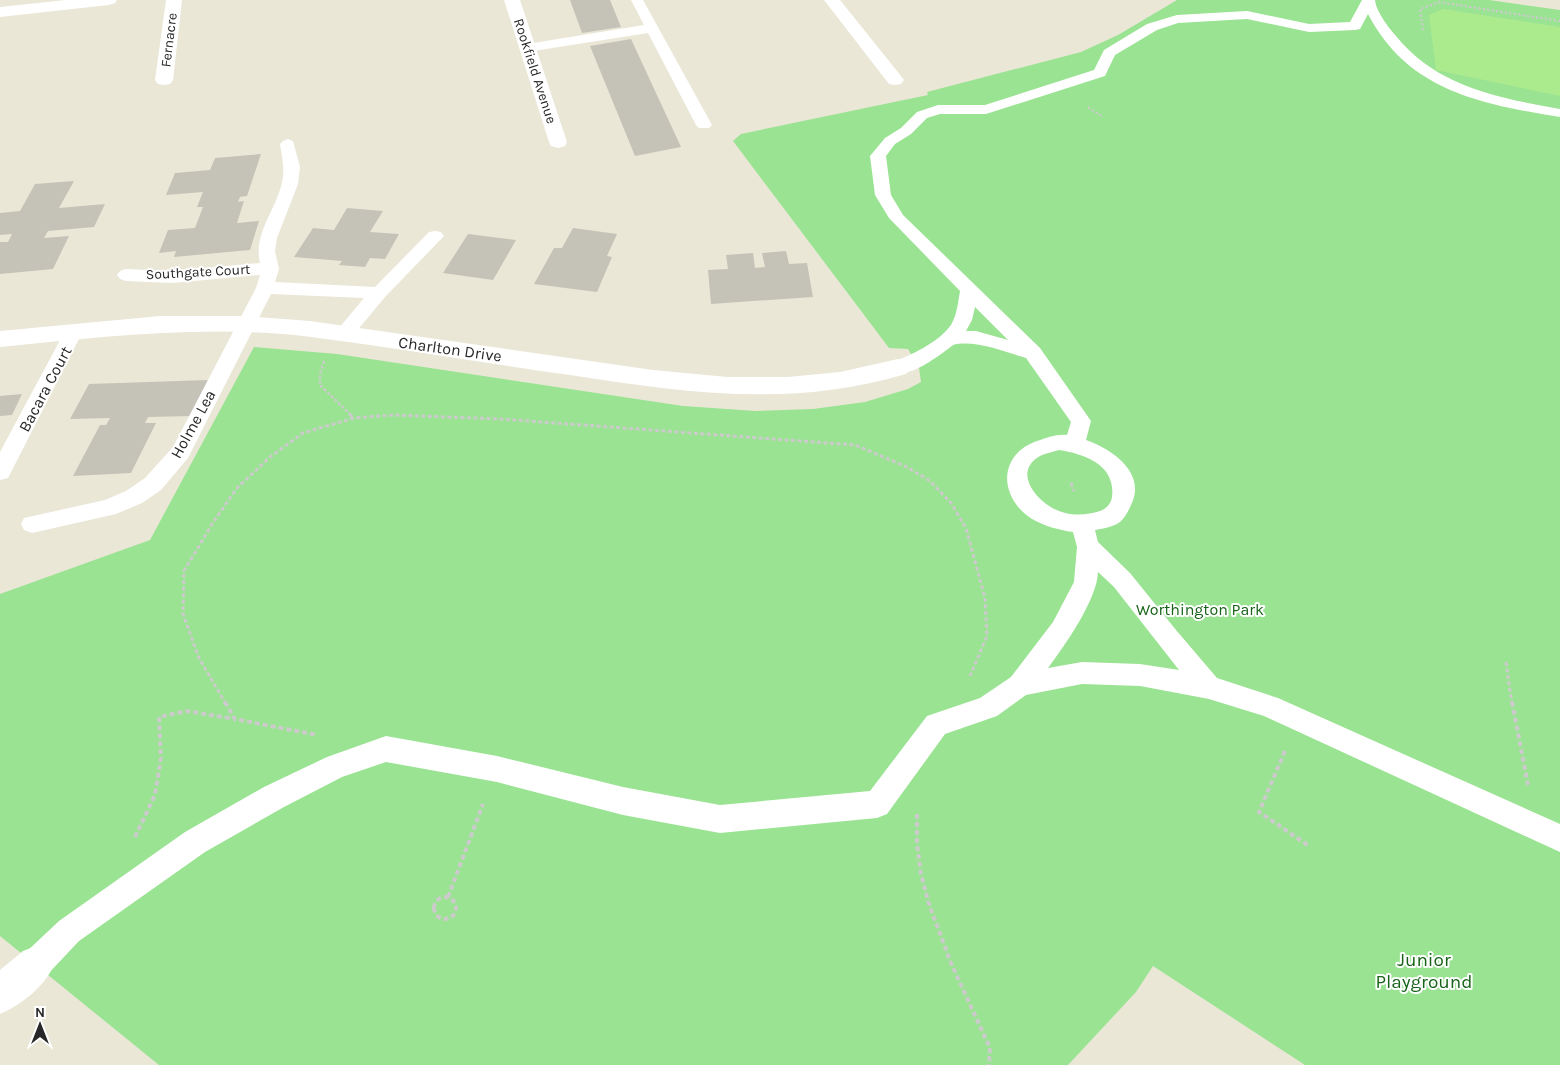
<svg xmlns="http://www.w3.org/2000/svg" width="1560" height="1065" font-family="Karla,sans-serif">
<rect width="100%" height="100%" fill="#eae7d7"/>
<path fill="#9ae392" d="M 1177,0 L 1489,0 L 1560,10 L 1560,1065 L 1305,1065 L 1153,966 L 1136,992 L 1068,1065 L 159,1065 L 0,936 L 0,594 L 150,540 L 254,347 L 337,354 L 683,406 L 756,411 L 813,409 L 865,402 L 908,389 L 921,382 L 919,368 L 908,349 L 889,348 L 733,141 L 741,134 L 928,95 L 927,92 L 1081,52 L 1118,35 Z"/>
<path fill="#aceb8d" d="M 1443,9 L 1560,27 L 1560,96 L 1436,70 L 1429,15 Z"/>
<path fill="#c5c3b7" d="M 570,0 L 610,0 L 621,27 L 582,33 Z
M 631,39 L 681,147 L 635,156 L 590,46 Z
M 261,154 L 247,196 L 240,197 L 238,202 L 244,201 L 237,223 L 259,221 L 250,250 L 174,257 L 176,251 L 159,253 L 168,230 L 195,228 L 203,207 L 197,207 L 203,192 L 166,195 L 175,173 L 210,170 L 215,158 Z
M 74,181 L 59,208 L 105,204 L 94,227 L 48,231 L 44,238 L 69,236 L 53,269 L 0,274 L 0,242 L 8,242 L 12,234 L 0,235 L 0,213 L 20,211 L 35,184 Z
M 347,208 L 383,211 L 370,232 L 399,234 L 385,259 L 370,258 L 365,267 L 339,265 L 342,261 L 294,257 L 313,228 L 334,230 Z
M 573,228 L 617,234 L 607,256 L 612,257 L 597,292 L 534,284 L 554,248 L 562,248 Z
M 468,234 L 516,240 L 493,280 L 443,273 Z
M 786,251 L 789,264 L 807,263 L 813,297 L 711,304 L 708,270 L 728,269 L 726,255 L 753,253 L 755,268 L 765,267 L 762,253 Z
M 208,380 L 192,416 L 148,417 L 145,423 L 156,423 L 131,473 L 73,476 L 100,425 L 106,425 L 110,418 L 70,419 L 89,384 Z
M 22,394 L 12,415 L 0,416 L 0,396 Z"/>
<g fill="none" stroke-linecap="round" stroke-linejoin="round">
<path stroke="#cbcbcb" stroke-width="2" stroke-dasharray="2.5 2" stroke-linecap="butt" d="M 1423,30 L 1420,9 L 1439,2 L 1560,21
M 1088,107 L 1103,117"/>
<path stroke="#cbcbcb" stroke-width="2.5" stroke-dasharray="3 2" stroke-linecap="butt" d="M 324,361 L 320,374 L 320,385 L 351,415"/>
<path stroke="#cbcbcb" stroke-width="3" stroke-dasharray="4 2.5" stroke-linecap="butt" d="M 349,414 L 353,417
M 1071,483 L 1074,491
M 1506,662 L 1512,704
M 226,704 L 199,658 L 183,614 L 184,571 L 214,521 L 237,488 L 270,457 L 303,433 L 354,418 L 394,415 L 501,419 L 855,445 L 907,467 L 930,481 L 951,503 L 966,528 L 985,598 L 987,636 L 970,676"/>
<path stroke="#cbcbcb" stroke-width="4" stroke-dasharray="5 3" stroke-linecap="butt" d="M 225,702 L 235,719 L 317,735
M 1512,702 L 1528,785
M 1285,751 L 1259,812 L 1309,846
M 917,814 L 917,844 L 921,874 L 929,904 L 951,963 L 990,1048 L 989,1065
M 135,837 L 155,795 L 161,758 L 159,717 L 187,711 L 235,719
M 448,897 L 483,804
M434 908a11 11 0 1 1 22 0a11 11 0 1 1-22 0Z"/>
<path fill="#fff" fill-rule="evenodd" d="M 631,0 L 643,0 L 712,125 L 709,128 L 699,128 L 696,125 L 648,33 L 527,52 L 520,48 L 527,44 L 644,25 Z
M 1362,0 L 1375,0 C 1376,11 1388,27 1396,36 C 1437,87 1499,98 1560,109 L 1560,117 C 1481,104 1408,91 1368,14 L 1360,29 L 1355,30 L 1309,32 L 1247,19 L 1178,23 L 1157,30 L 1115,55 L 1105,76 L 986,114 L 940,114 L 927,118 L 911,134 L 895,144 L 886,156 L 891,195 L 903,215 L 1040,348 L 1091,421 L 1086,440 C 1112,449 1147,473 1131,505 C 1128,512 1124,520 1117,524 C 1111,527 1102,529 1095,530 L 1098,542 L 1130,573 L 1176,630 L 1217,678 L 1278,698 L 1560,824 L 1560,852 L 1264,716 L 1209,699 L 1140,686 L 1082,684 L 1026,695 L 997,716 L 945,734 L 887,814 L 877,818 L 720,833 L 623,815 L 497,782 L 386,762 L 342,777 L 284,807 L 205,852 L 79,941 L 47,975 L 36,979 L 25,975 L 21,964 L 25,953 L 59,921 L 185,832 L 264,787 L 327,757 L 386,736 L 497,756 L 623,787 L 720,805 L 870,791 L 927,716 L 980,698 L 1011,677 L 1053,622 L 1074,582 L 1077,547 L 1073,532 C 1058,530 1045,526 1032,519 C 999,498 997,455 1037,441 C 1047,438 1056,434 1067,435 L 1071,422 L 1026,358 C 1005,352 980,341 957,344 C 953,344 948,349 944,352 C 931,361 908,378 891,373 L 888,368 L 891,363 C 911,355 938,343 951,325 C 957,315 958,302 960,291 L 889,218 L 875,195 L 870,156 L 885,138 L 901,128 L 917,112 L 938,105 L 985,105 L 1094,70 L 1104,50 L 1147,24 L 1177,15 L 1247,11 L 1309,24 L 1350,22 ZM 975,307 L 1008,340 L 976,331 L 966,331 L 972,320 ZM 1059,450 C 1085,454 1116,465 1112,497 C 1111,504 1106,509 1100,511 C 1088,515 1074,516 1062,512 C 1040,506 1010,473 1040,456 C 1046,453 1053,452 1059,450 ZM 1098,572 L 1114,587 L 1179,670 L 1140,664 L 1082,662 L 1048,668 C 1065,645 1097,600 1098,572 Z
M 288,139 L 293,141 L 300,167 L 298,184 L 277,238 L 275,251 L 279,269 L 275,282 L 375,287 L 429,232 L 435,231 L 441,232 L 444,236 L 385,297 L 350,339 L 343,341 L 336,339 L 334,334 L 364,298 L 271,294 L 188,458 L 161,490 L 142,503 L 116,514 L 32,533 L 24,530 L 21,524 L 24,518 L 105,500 L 126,491 L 145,478 L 173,447 L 256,288 L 260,275 L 172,283 L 126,281 L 120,279 L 117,275 L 120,271 L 126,269 L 172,271 L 260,263 C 253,233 276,211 282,182 C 285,169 282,157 280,144 L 283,141 Z
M 74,325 L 81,326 L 83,331 L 8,478 L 0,480 L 0,452 L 65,331 L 67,326 Z"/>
<path fill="#fff" fill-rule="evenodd" d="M 166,0 L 182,0 L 173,80 L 170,84 L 164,85 L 158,84 L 155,80 Z
M 504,0 L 520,0 L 567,142 L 565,146 L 558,148 L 551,146 L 549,142 Z
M 824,0 L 840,0 L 901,76 L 904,80 L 901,84 L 895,85 L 889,84 Z
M 160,316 L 245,316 L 310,321 L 653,370 L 727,377 L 788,377 L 840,372 L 898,359 L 906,362 L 910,368 L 906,374 C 792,408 686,393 570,375 C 484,363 398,348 311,337 C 207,324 104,337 0,347 L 0,331 Z
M 36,946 L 49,951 L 54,964 C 46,986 21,1005 0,1014 L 0,970 L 23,951 Z"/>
<path fill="#fff" fill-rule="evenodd" d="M 66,0 L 117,0 L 115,3 L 109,5 L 0,17 L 0,7 Z"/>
</g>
<g text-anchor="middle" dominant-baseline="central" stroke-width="4" stroke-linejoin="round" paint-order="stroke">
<g font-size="14" fill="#272727" stroke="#fff">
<text transform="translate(169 40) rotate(-83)">Fernacre</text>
<text transform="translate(535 71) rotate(72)">Rookfield Avenue</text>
<text transform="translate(198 272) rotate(-3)">Southgate Court</text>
</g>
<g font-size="16" fill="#272727" stroke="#fff">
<text transform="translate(450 349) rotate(8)">Charlton Drive</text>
<text transform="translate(45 389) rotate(-62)">Bacara Court</text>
<text transform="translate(193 424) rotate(-61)">Holme Lea</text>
</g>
<g font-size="16" fill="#176419" stroke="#fff">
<text x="1200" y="609">Worthington Park</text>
</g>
<g font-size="19" fill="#176419" stroke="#fff">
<text x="1424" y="960">Junior<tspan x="1424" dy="22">Playground</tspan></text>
</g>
</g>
<g transform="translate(40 1025)" stroke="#ffffff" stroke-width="4" paint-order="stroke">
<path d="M0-4L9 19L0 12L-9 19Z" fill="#272727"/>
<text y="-8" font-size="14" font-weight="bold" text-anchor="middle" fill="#272727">N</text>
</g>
</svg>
